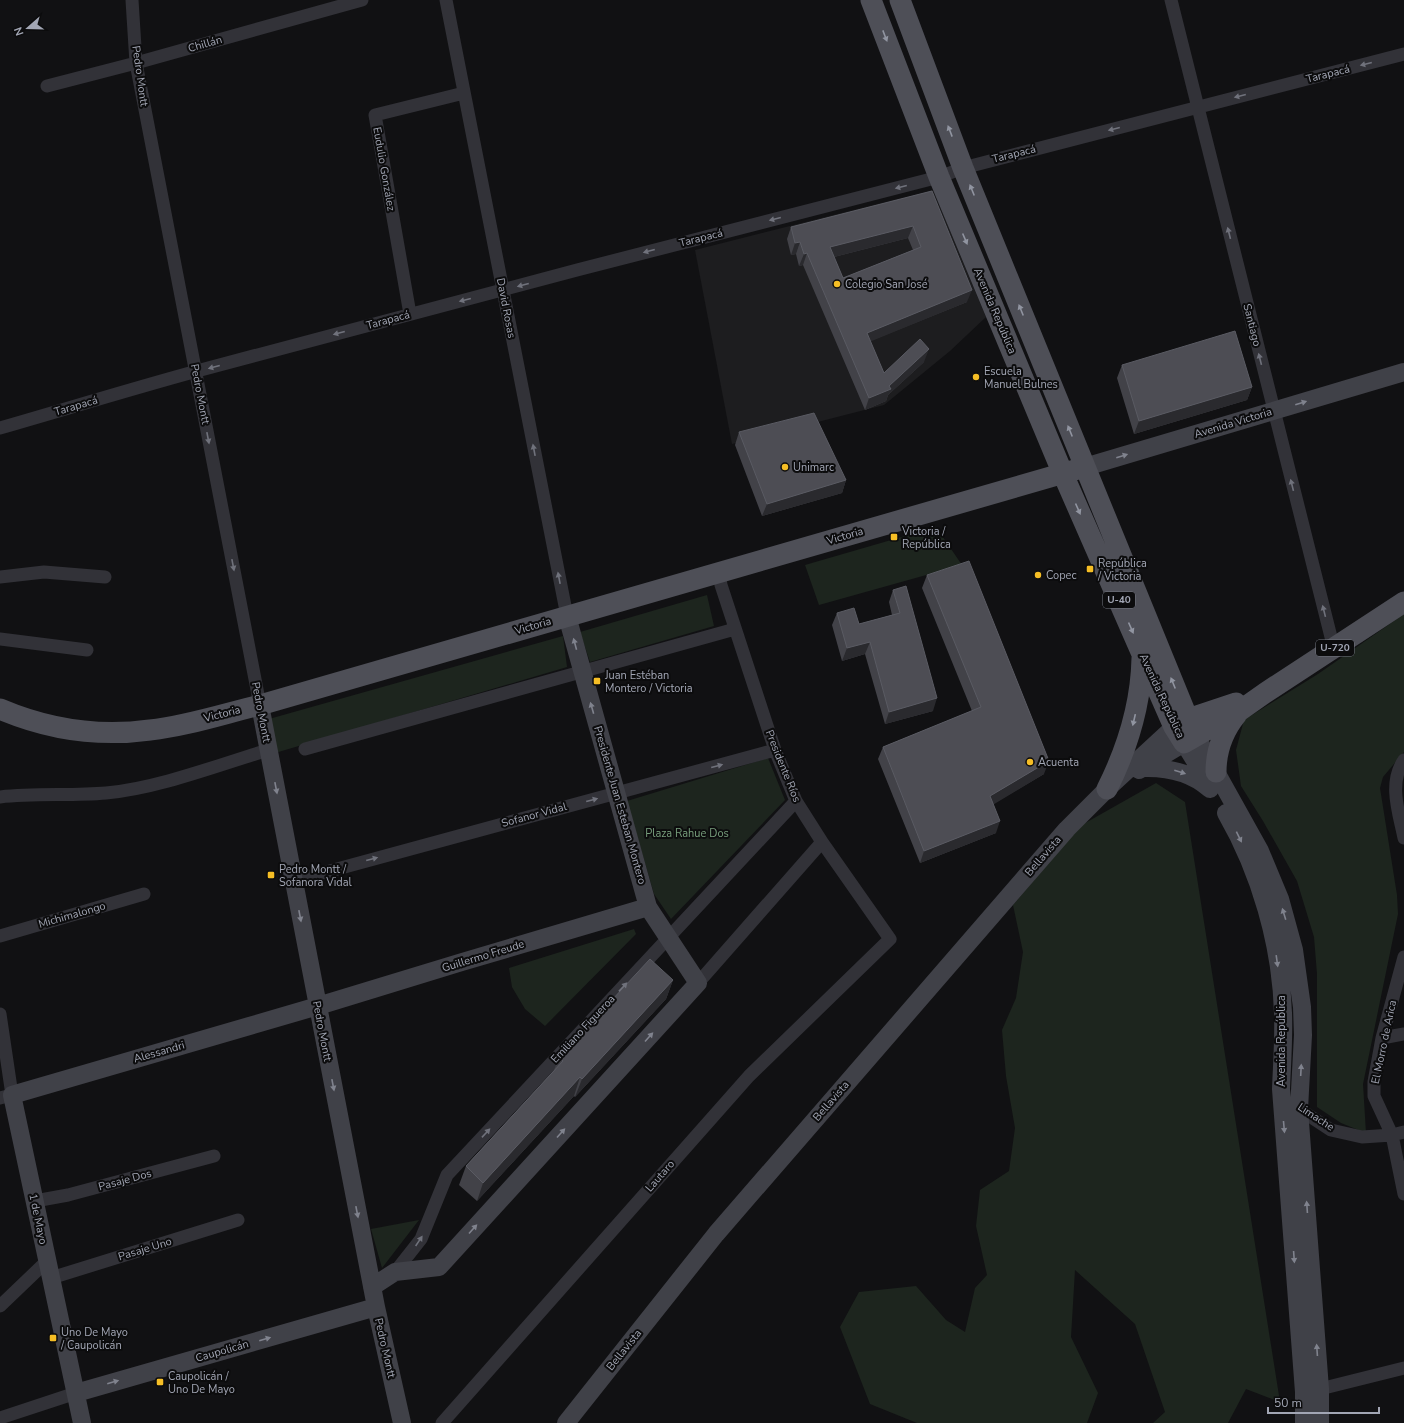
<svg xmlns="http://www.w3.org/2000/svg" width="1404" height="1423" font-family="'Nunito Sans',sans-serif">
<rect width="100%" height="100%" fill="#111113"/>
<path fill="#1d1d1f" d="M 933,190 L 986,317 L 950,351 L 884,405 L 732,444 L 695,250 Z"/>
<path fill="#1d251e" d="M 936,527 L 962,565 L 819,605 L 805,565 Z
M 707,595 L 714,626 L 590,662 L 580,632 Z
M 1404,614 L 1404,752 L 1383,777 L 1380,788 L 1397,895 L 1398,914 L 1363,1084 L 1366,1133 L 1341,1123 L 1317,1107 L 1317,974 L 1314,937 L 1297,881 L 1263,821 L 1241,786 L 1236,750 L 1244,720 L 1318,674 Z
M 563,636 L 567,667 L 275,753 L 269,719 Z
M 768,758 L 785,800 L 671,919 L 654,894 L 627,801 Z
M 1156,783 L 1185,802 L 1280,1402 L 1246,1389 L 1228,1423 L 1153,1423 L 1165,1412 L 1135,1324 L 1075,1270 L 1071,1337 L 1098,1393 L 1087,1423 L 917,1423 L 870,1404 L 840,1327 L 859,1292 L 916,1286 L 946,1320 L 965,1332 L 975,1288 L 987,1275 L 976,1226 L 980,1190 L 1009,1171 L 1015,1128 L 1006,1076 L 1002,1030 L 1016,998 L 1023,952 L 1013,905 L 1080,826 Z
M 634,929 L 636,934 L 545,1026 L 525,1009 L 512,987 L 509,968 Z
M 419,1220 L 382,1268 L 371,1229 Z"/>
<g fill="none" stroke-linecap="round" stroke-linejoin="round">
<path stroke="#323238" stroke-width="13" d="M 132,0 L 136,63 L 260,705
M 446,0 L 567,616
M 1171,0 L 1334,649
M 47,86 L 136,63 L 362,0
M 410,314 L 375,115 L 464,93
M 0,428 C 66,409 131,389 197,371 C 444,304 691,240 939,177 L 963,168 L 1404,54
M 0,577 L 44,572 L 105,577
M 0,639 L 87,650
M 305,749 L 735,629
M 1404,760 C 1388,783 1399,813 1404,838
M 0,797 C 35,793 71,796 106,793 C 159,788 218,765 268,750
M 293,881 L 775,750
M 0,936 L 144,894
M 1404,957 L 1382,1038 L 1374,1082 L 1374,1096 L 1392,1135 L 1404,1194
M 698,983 L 822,842
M 0,1014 L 12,1095 L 0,1098
M 1382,1038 L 1404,1034
M 1295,1105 L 1299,1109 L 1331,1130 L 1362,1137 L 1392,1135 L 1404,1132
M 35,1201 L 68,1195 L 214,1156
M 395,1272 L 421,1239 L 447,1175 L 796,801
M 51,1278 L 238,1220
M 0,1306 L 47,1261
M 1312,1391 L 1404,1368
M 0,1418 L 76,1393
M 442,1423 L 749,1076 L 890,939 L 822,842 L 796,801 L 775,750 L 721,585 L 719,572"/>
<path stroke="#404148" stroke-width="18" d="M 1085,467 L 1404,372
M 260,705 L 376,1307 L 402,1423
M 1142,768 C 1167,767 1191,772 1210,789
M 1139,770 L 1184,743 L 1210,785
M 1226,813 C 1260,872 1281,944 1283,1013 C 1284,1038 1282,1063 1281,1089 L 1304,1392 L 1304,1423
M 372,1287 L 395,1272 L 439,1267 L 698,983 L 648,907 L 567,616
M 76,1393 L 376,1307
M 82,1423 L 12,1095 L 318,1006 L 462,962 L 648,907
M 566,1423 L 716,1234 L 1067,829 L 1107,789 L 1174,727 L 1188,719 L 1196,736 L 1260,851 L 1280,899 L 1294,950 L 1302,1007 L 1303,1035 L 1299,1109 L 1320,1389 L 1320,1423"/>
<path stroke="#4e4f57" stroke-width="21" d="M 871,0 L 939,177 L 1063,474 L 1174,727 L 1184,743 L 1238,712 L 1265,693 L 1404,602
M 900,0 L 963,168 L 1188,719 L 1236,703
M 0,709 C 47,729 99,737 150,730 C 187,726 223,714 260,705 L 1085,467
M 1216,772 C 1216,749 1223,731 1237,714
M 1107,789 C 1128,747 1141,705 1142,658"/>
</g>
<path fill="#424248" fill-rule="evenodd" d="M 932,191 L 967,302 L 870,341 L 884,373 L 924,362 L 888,395 L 886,401 L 865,410 L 803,265 L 799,266 L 796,254 L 791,255 L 787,239 L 791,227 ZM 908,238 L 913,250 L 843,278 L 834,257 Z
M 1122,365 L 1252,387 L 1247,400 L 1134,434 L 1117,378 Z
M 739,432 L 846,480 L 842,493 L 762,516 L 735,445 Z
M 927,575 L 1044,774 L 993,804 L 996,833 L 920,863 L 878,759 L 883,747 L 972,711 L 922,588 Z
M 893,590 L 933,711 L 885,724 L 865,654 L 842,661 L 832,625 L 837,613 L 859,624 L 892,615 L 889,602 Z
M 673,980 L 666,999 L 575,1097 L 574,1096 L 477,1201 L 459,1185 L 466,1166 L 554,1070 L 559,1057 Z"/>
<path fill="#2a2a2e" d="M 913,226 L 908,238 L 826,259 L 830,247 Z
M 800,242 L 796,254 L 791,255 L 795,243 Z
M 807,253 L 803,265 L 799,266 L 804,254 Z
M 972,290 L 967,302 L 862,345 L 867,333 Z
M 929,349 L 924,362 L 888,395 L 886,401 L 865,410 L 869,398 L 889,386 Z
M 1252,387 L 1247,400 L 1134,434 L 1139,421 Z
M 846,480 L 842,493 L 762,516 L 767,504 Z
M 870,642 L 865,654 L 842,661 L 847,648 Z
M 937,698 L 933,711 L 885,724 L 889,712 Z
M 1049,761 L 1044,774 L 986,809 L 990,796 Z
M 1000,821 L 996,833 L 920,863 L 924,851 Z
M 673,980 L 666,999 L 575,1097 L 582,1079 Z
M 580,1077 L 574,1096 L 477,1201 L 483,1183 Z"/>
<path fill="#4d4d54" stroke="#5a5b63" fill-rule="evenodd" d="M 932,191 L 972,290 L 867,333 L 884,373 L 920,339 L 929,349 L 889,386 L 891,389 L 869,398 L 807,253 L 804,254 L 800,242 L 795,243 L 791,227 ZM 913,226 L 921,247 L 843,278 L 830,247 Z
M 1235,331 L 1252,387 L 1139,421 L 1122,365 Z
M 814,413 L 846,480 L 767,504 L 739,432 Z
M 969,561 L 1049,761 L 990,796 L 1000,821 L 924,851 L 883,747 L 981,707 L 927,575 Z
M 906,586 L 937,698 L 889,712 L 870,642 L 847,648 L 837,613 L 854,608 L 859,624 L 900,613 L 893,590 Z
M 650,959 L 673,980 L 582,1079 L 580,1077 L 483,1183 L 466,1166 L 563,1061 L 559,1057 Z"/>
<defs><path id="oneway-solid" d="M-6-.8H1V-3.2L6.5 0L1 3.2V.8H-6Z"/></defs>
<g fill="#9195a1">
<use href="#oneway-solid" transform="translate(885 36) rotate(69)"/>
<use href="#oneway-solid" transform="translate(950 131) rotate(-111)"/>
<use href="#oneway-solid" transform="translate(972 190) rotate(-112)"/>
<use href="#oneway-solid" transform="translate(965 239) rotate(67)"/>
<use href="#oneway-solid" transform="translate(1021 310) rotate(-112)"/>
<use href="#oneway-solid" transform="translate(1070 431) rotate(-112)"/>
<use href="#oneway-solid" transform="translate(1078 509) rotate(66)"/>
<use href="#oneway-solid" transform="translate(1131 628) rotate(66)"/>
<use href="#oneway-solid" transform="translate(1173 683) rotate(-112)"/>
<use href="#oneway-solid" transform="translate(1134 720) rotate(103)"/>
</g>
<g fill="#70727c">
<use href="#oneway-solid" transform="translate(1366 64) rotate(166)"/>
<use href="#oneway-solid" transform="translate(1240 96) rotate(166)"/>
<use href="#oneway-solid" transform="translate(1114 129) rotate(166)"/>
<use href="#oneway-solid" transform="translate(901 187) rotate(166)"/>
<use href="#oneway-solid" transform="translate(775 219) rotate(166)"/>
<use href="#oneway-solid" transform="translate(1229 233) rotate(-104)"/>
<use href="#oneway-solid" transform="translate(649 251) rotate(165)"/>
<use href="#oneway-solid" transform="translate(523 285) rotate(165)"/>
<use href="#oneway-solid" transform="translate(465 300) rotate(166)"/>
<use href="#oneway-solid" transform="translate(339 333) rotate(165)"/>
<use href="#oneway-solid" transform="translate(1260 359) rotate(-104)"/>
<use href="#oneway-solid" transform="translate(214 367) rotate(165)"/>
<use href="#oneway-solid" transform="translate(208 438) rotate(79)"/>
<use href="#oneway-solid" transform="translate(534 450) rotate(-101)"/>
<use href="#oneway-solid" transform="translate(1292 485) rotate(-104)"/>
<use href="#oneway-solid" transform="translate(233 565) rotate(79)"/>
<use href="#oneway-solid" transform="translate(559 578) rotate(-101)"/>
<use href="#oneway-solid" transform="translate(1324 611) rotate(-104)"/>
<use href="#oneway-solid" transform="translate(717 766) rotate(-15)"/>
<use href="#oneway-solid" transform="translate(592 800) rotate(-15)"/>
<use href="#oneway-solid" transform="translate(372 859) rotate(-15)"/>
<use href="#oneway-solid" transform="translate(623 987) rotate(-47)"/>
<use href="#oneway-solid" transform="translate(486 1133) rotate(-47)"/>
<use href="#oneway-solid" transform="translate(419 1241) rotate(-56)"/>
</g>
<g fill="#80838e">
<use href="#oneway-solid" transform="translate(1301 403) rotate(-17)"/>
<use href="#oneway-solid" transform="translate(1122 456) rotate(-17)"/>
<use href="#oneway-solid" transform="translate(575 644) rotate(-105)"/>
<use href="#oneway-solid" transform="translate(592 708) rotate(-106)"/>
<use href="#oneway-solid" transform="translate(1180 772) rotate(18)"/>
<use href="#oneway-solid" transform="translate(276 788) rotate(79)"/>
<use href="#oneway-solid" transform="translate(1239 837) rotate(64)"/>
<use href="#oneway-solid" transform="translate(1284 914) rotate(-107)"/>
<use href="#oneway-solid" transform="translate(300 916) rotate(79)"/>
<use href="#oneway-solid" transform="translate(1277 961) rotate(82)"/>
<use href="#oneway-solid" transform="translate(649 1037) rotate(-48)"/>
<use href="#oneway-solid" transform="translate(1301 1070) rotate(-87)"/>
<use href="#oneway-solid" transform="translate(333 1085) rotate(79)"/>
<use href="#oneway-solid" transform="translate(1284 1127) rotate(85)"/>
<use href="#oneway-solid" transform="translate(561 1133) rotate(-48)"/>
<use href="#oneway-solid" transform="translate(1307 1207) rotate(-94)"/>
<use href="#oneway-solid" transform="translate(357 1212) rotate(79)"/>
<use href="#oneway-solid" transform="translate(473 1229) rotate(-48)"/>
<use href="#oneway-solid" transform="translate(1294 1257) rotate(86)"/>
<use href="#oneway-solid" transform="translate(265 1339) rotate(-16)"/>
<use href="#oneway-solid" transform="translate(1317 1350) rotate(-94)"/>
<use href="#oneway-solid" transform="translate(113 1382) rotate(-16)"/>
</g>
<g fill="#f6be25" stroke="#0c0c0d" stroke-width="1.5">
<circle cx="837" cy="284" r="4"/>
<circle cx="976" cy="377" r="4"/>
<circle cx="785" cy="467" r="4"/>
<rect x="890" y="533" width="8" height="8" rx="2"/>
<rect x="1086" y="565" width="8" height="8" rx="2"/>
<circle cx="1038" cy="575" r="4"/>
<rect x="593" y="677" width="8" height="8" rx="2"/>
<circle cx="1030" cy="762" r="4"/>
<rect x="267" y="871" width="8" height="8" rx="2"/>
<rect x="49" y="1334" width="8" height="8" rx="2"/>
<rect x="156" y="1378" width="8" height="8" rx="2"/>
</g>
<g text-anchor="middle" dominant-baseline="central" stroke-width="4" stroke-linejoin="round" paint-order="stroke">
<g fill="#0c0c0d" stroke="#757882" stroke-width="1">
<rect x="1103" y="592" width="32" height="16" rx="3"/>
<rect x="1316" y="640" width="38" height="16" rx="3"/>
</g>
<g font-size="10" font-weight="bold" fill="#a2a6b4">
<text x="1119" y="600">U-40</text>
<text x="1335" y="648">U-720</text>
</g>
<g font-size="11" fill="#a2a6b4" stroke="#0c0c0d">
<text transform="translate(205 44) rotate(-16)">Chillán</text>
<text transform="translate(1328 74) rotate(-14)">Tarapacá</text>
<text transform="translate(140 76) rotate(82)">Pedro Montt</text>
<text transform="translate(1014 154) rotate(-14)">Tarapacá</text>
<text transform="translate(384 169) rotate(80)">Eudulio González</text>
<text transform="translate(701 238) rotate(-14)">Tarapacá</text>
<text transform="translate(506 308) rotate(79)">David Rosas</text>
<text transform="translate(995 311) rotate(67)">Avenida República</text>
<text transform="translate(388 320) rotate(-15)">Tarapacá</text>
<text transform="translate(1252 325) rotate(76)">Santiago</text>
<text transform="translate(200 394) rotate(79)">Pedro Montt</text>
<text transform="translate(76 406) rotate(-16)">Tarapacá</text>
<text transform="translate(1233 423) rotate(-17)">Avenida Victoria</text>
<text transform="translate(845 536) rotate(-16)">Victoria</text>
<text transform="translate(533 626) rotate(-16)">Victoria</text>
<text transform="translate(1162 696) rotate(65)">Avenida República</text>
<text transform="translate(261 712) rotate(79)">Pedro Montt</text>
<text transform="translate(222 714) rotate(-14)">Victoria</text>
<text transform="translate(783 766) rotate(68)">Presidente Ríos</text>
<text transform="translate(620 805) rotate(74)">Presidente Juan Esteban Montero</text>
<text transform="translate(534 815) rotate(-15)">Sofanor Vidal</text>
<text transform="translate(1043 856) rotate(-49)">Bellavista</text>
<text transform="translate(72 915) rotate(-16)">Michimalongo</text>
<text transform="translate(483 956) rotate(-17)">Guillermo Freude</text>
<text transform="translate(583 1029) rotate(-47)">Emiliano Figueroa</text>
<text transform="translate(322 1031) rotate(79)">Pedro Montt</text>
<text transform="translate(1281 1041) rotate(-90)">Avenida República</text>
<text transform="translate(1384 1042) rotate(-78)">El Morro de Arica</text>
<text transform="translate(159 1052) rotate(-16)">Alessandri</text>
<text transform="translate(831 1101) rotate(-49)">Bellavista</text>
<text transform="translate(1316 1117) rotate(33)">Limache</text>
<text transform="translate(660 1176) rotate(-49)">Lautaro</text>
<text transform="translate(125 1180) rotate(-15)">Pasaje Dos</text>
<text transform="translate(38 1219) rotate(78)">1 de Mayo</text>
<text transform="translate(145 1249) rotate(-17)">Pasaje Uno</text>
<text transform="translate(385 1348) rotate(77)">Pedro Montt</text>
<text transform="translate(624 1350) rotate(-51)">Bellavista</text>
<text transform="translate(222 1351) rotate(-16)">Caupolicán</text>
</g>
<g font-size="11" fill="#a2a6b4" stroke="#0c0c0d" text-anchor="start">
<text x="845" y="284">Colegio San José</text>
<text x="984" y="371">Escuela<tspan x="984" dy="13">Manuel Bulnes</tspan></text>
<text x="793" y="467">Unimarc</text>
<text x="902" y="531">Victoria /<tspan x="902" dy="13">República</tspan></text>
<text x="1098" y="563">República<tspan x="1098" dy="13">/ Victoria</tspan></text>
<text x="1046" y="575">Copec</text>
<text x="605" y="675">Juan Estéban<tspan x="605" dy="13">Montero / Victoria</tspan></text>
<text x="1038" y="762">Acuenta</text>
<text x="279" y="869">Pedro Montt /<tspan x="279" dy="13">Sofanora Vidal</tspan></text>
<text x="61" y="1332">Uno De Mayo<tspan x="61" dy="13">/ Caupolicán</tspan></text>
<text x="168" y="1376">Caupolicán /<tspan x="168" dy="13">Uno De Mayo</tspan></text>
</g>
<g font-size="11" fill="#789f7d" stroke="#0c0c0d">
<text x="687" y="833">Plaza Rahue Dos</text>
</g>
</g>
<g transform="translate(28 28) rotate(250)" stroke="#0c0c0d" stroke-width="3" paint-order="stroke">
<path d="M0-3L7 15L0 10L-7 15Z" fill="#a2a6b4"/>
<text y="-6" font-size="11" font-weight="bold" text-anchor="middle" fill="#a2a6b4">N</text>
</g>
<path d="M1268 1407v6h111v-6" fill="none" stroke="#a2a6b4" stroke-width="2"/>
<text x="1274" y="1407" font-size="12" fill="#a2a6b4" stroke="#0c0c0d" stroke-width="3" paint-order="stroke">50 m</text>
</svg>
